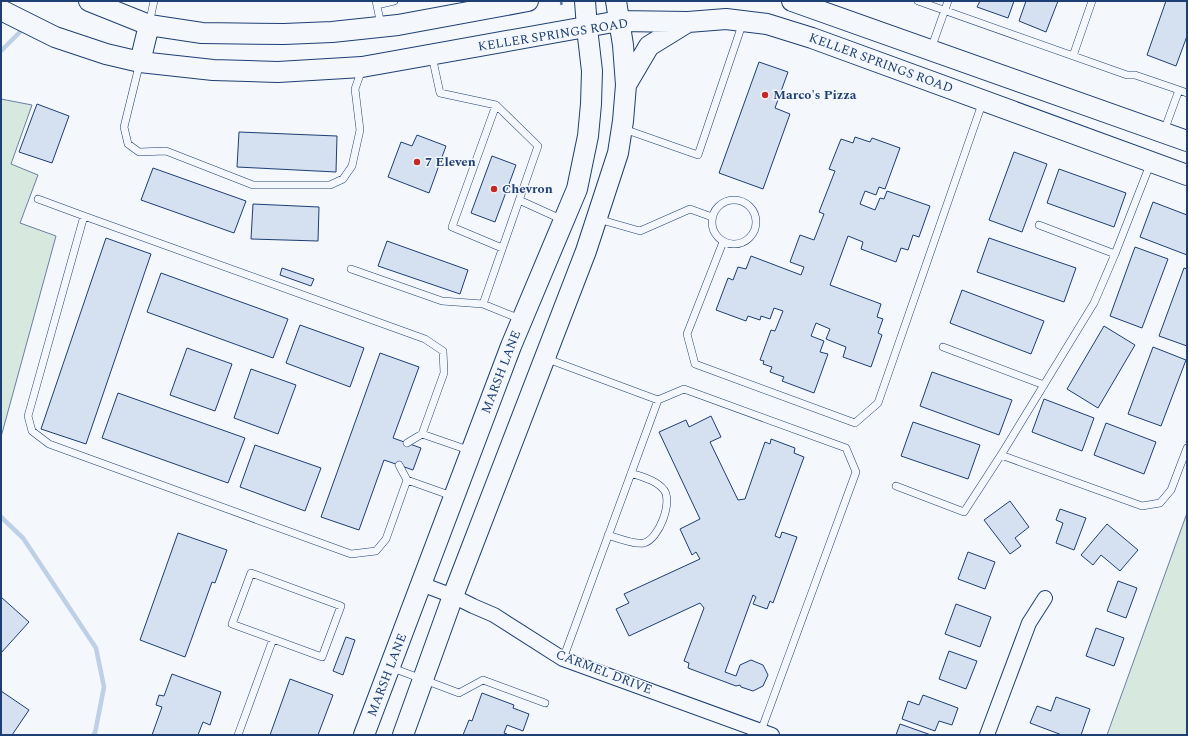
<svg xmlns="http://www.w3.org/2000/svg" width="1188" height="736" font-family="Spectral,serif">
<rect width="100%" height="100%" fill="#f4f7fb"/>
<path fill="#d7e8df" stroke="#687fa3" d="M 1,99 L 32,105 L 11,164 L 38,175 L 20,223 L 56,236 L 1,437 Z
M 1187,513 L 1187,735 L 1107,735 Z"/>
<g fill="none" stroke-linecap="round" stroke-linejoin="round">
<path stroke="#bed0e5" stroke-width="4.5" d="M 1,51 L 21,31
M 1,517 L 23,538 L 96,648 L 104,687 L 95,733 L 93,735"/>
</g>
<path fill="#d5e0f0" stroke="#1d3f73" d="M 980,1 L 1014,1 L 1008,18 L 977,7 Z
M 1026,1 L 1058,1 L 1046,32 L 1019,21 Z
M 1166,1 L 1187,1 L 1187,36 L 1176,66 L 1147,55 Z
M 759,62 L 788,72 L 775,108 L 790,114 L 763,189 L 719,173 Z
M 37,104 L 69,116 L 52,163 L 19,152 Z
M 239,132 L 337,136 L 336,172 L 237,167 Z
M 417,135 L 446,146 L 429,193 L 388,177 L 401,142 L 412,146 Z
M 855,137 L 870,142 L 872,138 L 900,148 L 885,189 L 879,187 L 876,195 L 865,191 L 860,204 L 875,210 L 880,198 L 884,199 L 887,191 L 930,206 L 919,237 L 913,235 L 908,250 L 901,248 L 896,262 L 861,249 L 863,242 L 848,236 L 830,285 L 881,304 L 877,317 L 883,319 L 878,333 L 882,335 L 871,367 L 843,357 L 846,347 L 826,339 L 830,329 L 816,323 L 811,336 L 824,341 L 820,352 L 828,354 L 814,393 L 782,381 L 784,377 L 770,372 L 772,367 L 763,364 L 764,361 L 760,360 L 771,330 L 775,331 L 783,311 L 774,308 L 770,319 L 761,316 L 760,320 L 748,316 L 746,321 L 716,310 L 728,278 L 733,280 L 738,267 L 746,269 L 751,256 L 801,275 L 804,267 L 790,262 L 800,235 L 814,240 L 824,214 L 819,212 L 835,171 L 829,169 L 841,139 L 853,143 Z
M 1014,152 L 1047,164 L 1022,232 L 989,220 Z
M 492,156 L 516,165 L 495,222 L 471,213 Z
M 153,168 L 246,201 L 234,233 L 141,200 Z
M 1059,169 L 1126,193 L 1114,227 L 1047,203 Z
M 1153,202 L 1187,215 L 1187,255 L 1140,237 Z
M 253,204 L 319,207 L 318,241 L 251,239 Z
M 106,238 L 151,254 L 86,444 L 41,429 Z
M 989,238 L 1076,268 L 1064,302 L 977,272 Z
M 387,241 L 468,270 L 460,294 L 378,266 Z
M 1135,247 L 1168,259 L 1142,328 L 1110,316 Z
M 282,268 L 314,279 L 311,286 L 280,275 Z
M 1184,268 L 1187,269 L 1187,346 L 1159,336 Z
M 161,273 L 288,319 L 273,358 L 147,312 Z
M 962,290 L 1044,321 L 1031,354 L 950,323 Z
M 300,325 L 364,348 L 350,387 L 286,363 Z
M 1104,326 L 1135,345 L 1098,408 L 1067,389 Z
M 1153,347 L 1186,360 L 1161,426 L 1128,414 Z
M 187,348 L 232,364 L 215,411 L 170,395 Z
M 380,353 L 419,367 L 393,438 L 421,448 L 413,470 L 384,460 L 359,530 L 321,517 Z
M 251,369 L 296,385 L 278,434 L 234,418 Z
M 932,372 L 1012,400 L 999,435 L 920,406 Z
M 118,393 L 245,438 L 228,483 L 102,438 Z
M 1044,399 L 1094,418 L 1082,451 L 1032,432 Z
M 711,416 L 721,437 L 710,442 L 738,500 L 745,499 L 765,442 L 770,444 L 771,439 L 795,448 L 794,453 L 804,457 L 775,536 L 780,538 L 782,532 L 797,537 L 773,603 L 770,601 L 767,609 L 753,604 L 756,597 L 753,595 L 725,672 L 736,676 L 740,665 L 751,660 L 763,665 L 768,675 L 763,686 L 753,691 L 741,687 L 740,685 L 736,686 L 688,668 L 689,663 L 684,661 L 704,608 L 700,603 L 629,636 L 616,609 L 629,603 L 624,594 L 700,559 L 696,552 L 692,555 L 680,529 L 700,519 L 659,432 L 686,420 L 689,427 Z
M 913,422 L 980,445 L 968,479 L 901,456 Z
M 1106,423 L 1156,442 L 1144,474 L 1094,455 Z
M 255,445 L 321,468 L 305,511 L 240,487 Z
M 1010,501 L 1029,527 L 1015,538 L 1021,546 L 1010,554 L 984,520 Z
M 1060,509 L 1086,518 L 1074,550 L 1056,543 L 1063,523 L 1056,520 Z
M 1107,524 L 1138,550 L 1120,571 L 1101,555 L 1093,565 L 1081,555 Z
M 178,533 L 227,550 L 215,583 L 212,582 L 185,657 L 140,640 Z
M 968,552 L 995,562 L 985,589 L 958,579 Z
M 1118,581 L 1137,588 L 1126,618 L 1107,611 Z
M 1,597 L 29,622 L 1,653 Z
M 956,604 L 991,617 L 980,647 L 945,634 Z
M 1096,628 L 1124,638 L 1114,666 L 1086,656 Z
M 346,637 L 355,640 L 343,675 L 333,671 Z
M 949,651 L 977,661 L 966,689 L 939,679 Z
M 172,674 L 221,692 L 210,725 L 203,722 L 198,735 L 152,735 L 162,707 L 156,705 L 159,695 L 164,696 Z
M 290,679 L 333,695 L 318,735 L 270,735 Z
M 1,691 L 29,710 L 12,735 L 1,735 Z
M 482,693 L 514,705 L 513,708 L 529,714 L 523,731 L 507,725 L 504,733 L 507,734 L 507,735 L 463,735 L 469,720 L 472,721 Z
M 923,695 L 958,708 L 952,725 L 939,721 L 935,731 L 902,719 L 908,701 L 919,705 Z
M 1056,697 L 1090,709 L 1081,735 L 1062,735 L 1030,723 L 1037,706 L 1051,711 Z
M 900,724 L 931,735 L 896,735 Z"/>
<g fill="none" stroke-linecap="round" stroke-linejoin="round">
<defs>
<path id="service" d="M 376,1 L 381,25
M 918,1 L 1127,75 L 1135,75 L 1179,90 L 1164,131
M 377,5 L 394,1
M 149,24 L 154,1
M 931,49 L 948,1
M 432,56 L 440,93 L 496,105 L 538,146 L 483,304 L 520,319
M 1073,56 L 1092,1
M 140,62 L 124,127 L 128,144 L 139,152 L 166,151 L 253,185 L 330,185 L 343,179 L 352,166 L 360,130 L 355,89 L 362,69
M 1179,90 L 1187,93
M 496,105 L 452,227 L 502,248
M 624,129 L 698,155 L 743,22
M 38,199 L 84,216
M 519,200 L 563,220
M712 222a22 22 0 1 1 44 0a22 22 0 1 1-44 0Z
M 598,219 L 640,231 L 690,209 L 712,217
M 1039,225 L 1115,254
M 723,242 L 687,334 L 695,364 L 855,423 L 878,403 L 983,101
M 351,269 L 442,301 L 483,304
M 943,347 L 1044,385
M 545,358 L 658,400 L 684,389 L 846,448 L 856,472 L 761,731
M 422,434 L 471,451
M 1001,455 L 1142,506 L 1160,503 L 1171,490 L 1187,448
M 399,465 L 407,480 L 386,539 L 376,551 L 351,554 L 49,444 L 32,431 L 28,416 L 84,216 L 425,339 L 443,351 L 444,373 L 422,434 L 407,443
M 407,480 L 452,496
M 896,486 L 964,512 L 1001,455 L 1094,303 L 1115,254 L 1151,162
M 608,535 C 617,538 635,545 644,543 C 659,539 673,502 664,490 C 656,480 642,477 631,473
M 251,573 L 341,606 L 322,657 L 232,624 Z
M 563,659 L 658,400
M 390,667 L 459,693 L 483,680 L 545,703
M 238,735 L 273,639"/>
<path id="minor" d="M 421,584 L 453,596 L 473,606 L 494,615 L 563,659 L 772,735
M 987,735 L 1029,623 L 1045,598"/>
<path id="secondary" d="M 89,1 L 149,25 L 202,33 L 284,34 L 332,32 L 398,25 L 528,1
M 792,1 L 1187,141
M 1,10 L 55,37 L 106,54 L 140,62 L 213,70 L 278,72 L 362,67 L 619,21 L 688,22 L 726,19 L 767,24 L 812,38 L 1187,175
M 140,62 L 149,25
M 626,85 L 649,46 L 688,22
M 364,735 L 511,346 L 577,189 L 588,136 L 591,104 L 592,71 L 587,28 L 585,1
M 403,735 L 453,596 L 586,251 L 618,153 L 623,121 L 626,85 L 623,45 L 616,1"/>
</defs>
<use href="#service" stroke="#1d3f73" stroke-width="8"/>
<use href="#minor" stroke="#1d3f73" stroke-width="16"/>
<use href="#secondary" stroke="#1d3f73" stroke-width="22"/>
<path stroke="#5e769c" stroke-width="2.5" stroke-dasharray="3 2" stroke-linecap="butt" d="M 561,2 L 562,6"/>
<use href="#service" stroke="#f4f7fb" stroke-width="7"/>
<use href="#minor" stroke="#f4f7fb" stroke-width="14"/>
<use href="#secondary" stroke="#f4f7fb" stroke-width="20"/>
</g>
<g fill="#c62828" stroke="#f4f7fb" stroke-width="1.5">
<circle cx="765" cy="95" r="4"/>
<circle cx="417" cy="162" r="4"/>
<circle cx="494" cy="189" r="4"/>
</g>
<g text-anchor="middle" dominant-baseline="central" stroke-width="3" stroke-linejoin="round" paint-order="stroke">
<g font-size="13" fill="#1d3f73" stroke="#f4f7fb">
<text transform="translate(553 35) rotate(-9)">KELLER SPRINGS ROAD</text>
<text transform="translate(881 63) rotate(20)">KELLER SPRINGS ROAD</text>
<text transform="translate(501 372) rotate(-69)">MARSH LANE</text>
<text transform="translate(604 672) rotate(21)">CARMEL DRIVE</text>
<text transform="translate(387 675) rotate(-69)">MARSH LANE</text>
</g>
<g font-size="13" font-weight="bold" fill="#1d3f73" stroke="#f4f7fb" text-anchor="start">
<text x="773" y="95">Marco's Pizza</text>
<text x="425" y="162">7 Eleven</text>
<text x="502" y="189">Chevron</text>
</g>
</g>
<rect width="1188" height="736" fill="none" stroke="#1d3f73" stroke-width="4"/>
</svg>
